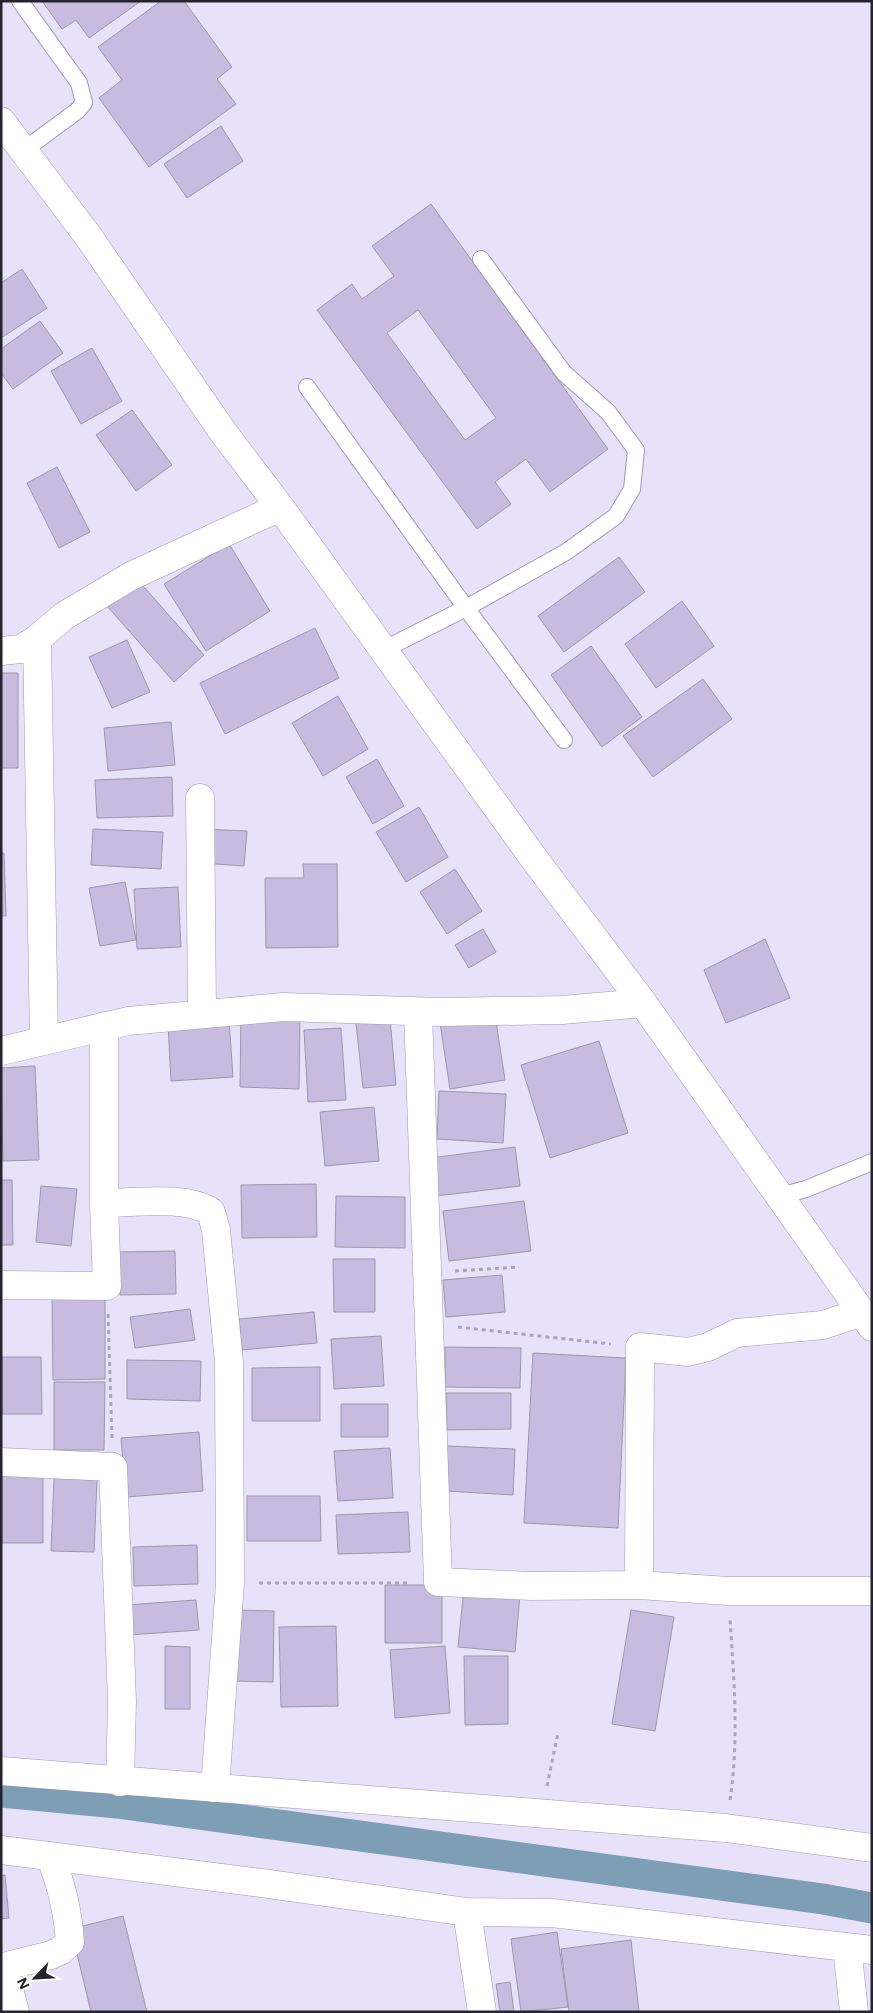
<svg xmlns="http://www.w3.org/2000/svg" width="873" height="2013" font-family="Figtree,sans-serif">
<rect width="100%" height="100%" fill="#e7e2f9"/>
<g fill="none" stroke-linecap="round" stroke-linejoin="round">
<path stroke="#7d9eb4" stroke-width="31" d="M 1,1792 L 117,1803 L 823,1899 L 872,1908"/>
</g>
<path fill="#c7bcdf" stroke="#9d97ac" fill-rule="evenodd" d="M 42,1 L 141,1 L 89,38 L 76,20 L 62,29 Z
M 161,1 L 184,1 L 232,67 L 217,79 L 236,104 L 149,167 L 99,98 L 122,80 L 98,47 Z
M 221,126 L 243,161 L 187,198 L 164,164 Z
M 431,204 L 608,449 L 550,492 L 526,459 L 495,482 L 511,504 L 477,529 L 317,310 L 352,284 L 362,299 L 394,276 L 372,246 ZM 418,310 L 496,418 L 465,440 L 387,333 Z
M 22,269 L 47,308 L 1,338 L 1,283 Z
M 40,321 L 63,353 L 13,389 L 1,373 L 1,349 Z
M 92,348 L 122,401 L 81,424 L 51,371 Z
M 132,410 L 172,465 L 136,491 L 96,435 Z
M 57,467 L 90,532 L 59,548 L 27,483 Z
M 229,544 L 270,611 L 206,651 L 164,584 Z
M 619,557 L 645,592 L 564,652 L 538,616 Z
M 137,579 L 204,655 L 174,682 L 107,606 Z
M 682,601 L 714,646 L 656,688 L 625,644 Z
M 315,628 L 339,678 L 225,734 L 200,683 Z
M 127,640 L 150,692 L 112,708 L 89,657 Z
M 591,646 L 642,717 L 602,747 L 551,675 Z
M 1,673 L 18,673 L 18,768 L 1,768 Z
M 703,679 L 732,719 L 653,777 L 623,736 Z
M 338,696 L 368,749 L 323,776 L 292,723 Z
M 171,722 L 175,765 L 108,771 L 104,728 Z
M 377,759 L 404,806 L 373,824 L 346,777 Z
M 172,777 L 173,816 L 97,818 L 95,780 Z
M 419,807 L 448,857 L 406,882 L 376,832 Z
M 93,829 L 163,832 L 161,869 L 91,865 Z
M 203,829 L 247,831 L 244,866 L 201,863 Z
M 1,853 L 4,853 L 6,916 L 1,916 Z
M 303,864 L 337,864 L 338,947 L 266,948 L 265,878 L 304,878 Z
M 455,869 L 482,911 L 447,934 L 420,892 Z
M 125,882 L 136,940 L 100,946 L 89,888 Z
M 178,887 L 181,947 L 137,949 L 134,889 Z
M 483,929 L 496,952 L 469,968 L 455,945 Z
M 765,939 L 790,998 L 726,1023 L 704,970 Z
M 241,1014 L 300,1015 L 299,1089 L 240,1087 Z
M 495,1015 L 505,1080 L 450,1089 L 440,1023 Z
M 390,1019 L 396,1085 L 363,1088 L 356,1023 Z
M 229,1020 L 233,1077 L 171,1081 L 168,1024 Z
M 341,1028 L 346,1100 L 308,1102 L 304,1030 Z
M 599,1041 L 628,1133 L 550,1158 L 521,1065 Z
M 35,1066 L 39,1160 L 3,1161 L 1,1068 Z
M 439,1091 L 506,1094 L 503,1143 L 437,1139 Z
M 374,1107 L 379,1161 L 325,1166 L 320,1112 Z
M 515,1147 L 520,1186 L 436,1196 L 431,1158 Z
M 1,1180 L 12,1180 L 13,1245 L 1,1245 Z
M 316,1184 L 317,1237 L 242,1238 L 241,1185 Z
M 41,1186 L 77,1189 L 71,1246 L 36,1242 Z
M 336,1196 L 405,1197 L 405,1248 L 335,1247 Z
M 524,1201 L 531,1251 L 449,1261 L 443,1211 Z
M 175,1251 L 176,1294 L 120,1295 L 119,1252 Z
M 333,1259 L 375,1259 L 375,1312 L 334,1312 Z
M 502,1275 L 505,1312 L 446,1317 L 443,1280 Z
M 52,1296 L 105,1296 L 105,1379 L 53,1380 Z
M 190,1309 L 195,1340 L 135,1348 L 130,1317 Z
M 314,1312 L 317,1343 L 242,1350 L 239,1319 Z
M 381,1336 L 384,1386 L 334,1389 L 331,1339 Z
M 445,1347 L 521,1348 L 520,1388 L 445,1387 Z
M 533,1353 L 626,1358 L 618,1528 L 524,1523 Z
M 2,1357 L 41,1357 L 42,1414 L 2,1414 Z
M 127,1360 L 201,1361 L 200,1401 L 127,1399 Z
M 320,1367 L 320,1421 L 252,1421 L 252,1368 Z
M 54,1382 L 105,1382 L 104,1450 L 54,1450 Z
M 446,1393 L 511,1393 L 511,1429 L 447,1430 Z
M 341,1404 L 388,1404 L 388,1437 L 341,1437 Z
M 199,1432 L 203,1491 L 126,1497 L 121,1438 Z
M 447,1446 L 515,1449 L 513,1495 L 446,1491 Z
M 390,1448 L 393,1498 L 338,1501 L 334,1451 Z
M 2,1476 L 43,1476 L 43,1543 L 2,1543 Z
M 54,1478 L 97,1480 L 94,1552 L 51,1551 Z
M 247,1496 L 320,1496 L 321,1541 L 247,1541 Z
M 408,1512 L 410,1552 L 338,1554 L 336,1515 Z
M 197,1545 L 198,1584 L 134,1586 L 133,1547 Z
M 385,1585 L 442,1585 L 442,1643 L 385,1643 Z
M 464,1588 L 520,1594 L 515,1652 L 458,1647 Z
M 196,1600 L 199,1630 L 129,1635 L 126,1605 Z
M 234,1610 L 274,1611 L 273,1682 L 233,1681 Z
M 631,1610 L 674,1617 L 655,1731 L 612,1724 Z
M 336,1626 L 338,1706 L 281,1707 L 279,1627 Z
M 165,1646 L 190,1647 L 190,1709 L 165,1709 Z
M 445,1646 L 450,1713 L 395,1718 L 390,1650 Z
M 464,1656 L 508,1656 L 508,1724 L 465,1725 Z
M 5,1875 L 9,1918 L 1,1919 L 1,1876 Z
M 123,1916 L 147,2012 L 91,2012 L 71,1929 Z
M 557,1932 L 568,2007 L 521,2012 L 511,1939 Z
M 631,1940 L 639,2012 L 569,2012 L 561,1949 Z
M 510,1982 L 514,2012 L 500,2012 L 496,1984 Z"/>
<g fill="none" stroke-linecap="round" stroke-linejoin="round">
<defs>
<path id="service" d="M 20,1 L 79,83 L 84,103 L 77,111 L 24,150
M 307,387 L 466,608 L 564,740
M 383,650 L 466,608 L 566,552 L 616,516 L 632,489 L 636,450 L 608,412 L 564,373 L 481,259
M 780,1196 L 806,1189 L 872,1162"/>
<path id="minor" d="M 1,121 L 88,236 L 223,432 L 280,507 L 535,860 L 643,1003 L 872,1327
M 37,639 L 44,1041
M 1,651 L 21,649 L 37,639 L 64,616 L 131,576 L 280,507
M 200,798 L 202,1013
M 418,1012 L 438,1582 L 532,1586 L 639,1585 L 728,1591 L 872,1591
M 104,1026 L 104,1203 C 133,1203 186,1195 211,1212 L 216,1230 L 229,1362 L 230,1583 L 215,1788
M 1,1051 L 128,1021 L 283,1007 L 442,1012 L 562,1010 L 643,1003
M 1,1285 L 107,1286 L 104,1203
M 1,1462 L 113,1467 L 122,1701 L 120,1782
M 639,1585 L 640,1347 L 688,1352 L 708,1347 L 737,1333 L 823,1325 L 862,1312
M 1,1850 L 269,1884 L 467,1912 L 552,1913 L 872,1950
M 467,1912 L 482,2012
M 847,1947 L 854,2012
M 15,2012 L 4,1970 L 10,1965 L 51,1955 L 60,1951 L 70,1942 C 68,1912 62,1885 50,1856"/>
<path id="secondary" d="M 1,1771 L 726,1828 L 872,1848"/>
</defs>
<use href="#service" stroke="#9d99ae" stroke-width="18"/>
<use href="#minor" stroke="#9d99ae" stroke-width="29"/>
<use href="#secondary" stroke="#9d99ae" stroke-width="29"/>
<path stroke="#a9a5b7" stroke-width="3" stroke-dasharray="4 4" stroke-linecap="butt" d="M 455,1271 L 519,1267
M 108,1314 L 112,1438
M 458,1327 L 611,1344
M 259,1583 L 410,1583
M 547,1786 L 558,1733
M 730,1800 C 739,1741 734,1678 730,1619"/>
<use href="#service" stroke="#fff" stroke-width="16"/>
<use href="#minor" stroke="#fff" stroke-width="28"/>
<use href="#secondary" stroke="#fff" stroke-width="28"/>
</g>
<rect width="873" height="2013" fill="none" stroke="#25232b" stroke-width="5"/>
<g transform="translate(35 1978) rotate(245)" stroke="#ffffff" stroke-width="4" paint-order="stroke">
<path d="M0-4L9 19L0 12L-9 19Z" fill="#25232b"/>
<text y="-8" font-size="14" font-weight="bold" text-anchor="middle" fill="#25232b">N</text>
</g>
</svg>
